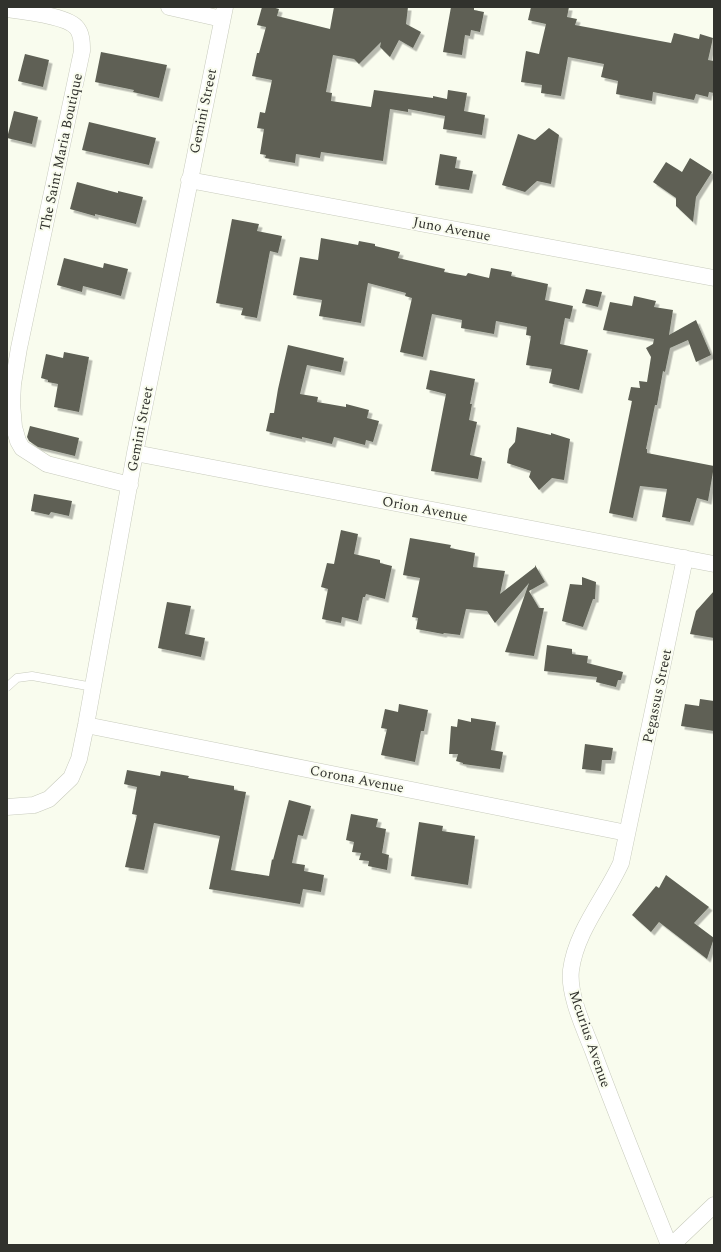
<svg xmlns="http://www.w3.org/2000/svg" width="721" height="1252" font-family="Spectral,serif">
<defs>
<filter id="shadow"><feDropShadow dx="3.5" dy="3.5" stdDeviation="0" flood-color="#0004"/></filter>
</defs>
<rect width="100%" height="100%" fill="#f9fcee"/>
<path fill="#5e6155" filter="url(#shadow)" d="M 262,7 L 272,7 L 279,9 L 277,16 L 330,29 L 334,7 L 408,7 L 406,24 L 421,32 L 413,48 L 399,40 L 390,57 L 380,47 L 381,42 L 359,64 L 354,59 L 333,55 L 326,92 L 332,93 L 331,101 L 371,107 L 374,90 L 433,98 L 433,96 L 447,99 L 448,90 L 467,93 L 464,111 L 485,115 L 482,135 L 443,129 L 445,116 L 408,109 L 408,112 L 390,109 L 383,161 L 321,152 L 320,158 L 296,154 L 295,163 L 265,158 L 266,155 L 260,154 L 264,129 L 257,128 L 260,112 L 265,113 L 272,80 L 252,76 L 257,53 L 259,53 L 266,27 L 257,25 Z
M 451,7 L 474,7 L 474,10 L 484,12 L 480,32 L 471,30 L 470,36 L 465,35 L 462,55 L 443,52 Z
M 531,7 L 569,7 L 567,17 L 577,19 L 575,25 L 671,43 L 674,33 L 699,39 L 700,34 L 713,38 L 708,60 L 714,61 L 714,93 L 709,92 L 708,97 L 696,94 L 694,100 L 653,92 L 652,101 L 616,94 L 618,81 L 601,77 L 604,64 L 568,57 L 561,96 L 541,93 L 542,85 L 521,82 L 526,51 L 539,54 L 546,24 L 528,20 Z
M 101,52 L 167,65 L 159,98 L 133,92 L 134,90 L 95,82 Z
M 25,54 L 49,60 L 43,87 L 18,81 Z
M 14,111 L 38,117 L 32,144 L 7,138 Z
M 89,122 L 156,138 L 149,165 L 82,150 Z
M 549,128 L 559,135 L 551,184 L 537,181 L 525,192 L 502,185 L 518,134 L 535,140 Z
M 440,154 L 457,157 L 455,168 L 473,171 L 469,190 L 435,185 Z
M 690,158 L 712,172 L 696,197 L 693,222 L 676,206 L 676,198 L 653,182 L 666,162 L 682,172 Z
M 77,182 L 118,193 L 118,191 L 143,197 L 136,224 L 95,214 L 95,216 L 70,209 Z
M 232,219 L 259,224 L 257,231 L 282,236 L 278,253 L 270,251 L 257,318 L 241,315 L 243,308 L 216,303 Z
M 321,238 L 358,245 L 359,241 L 375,244 L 375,246 L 400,252 L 398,258 L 445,269 L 444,272 L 466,276 L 468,273 L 489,278 L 491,268 L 512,272 L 511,276 L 548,284 L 545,300 L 573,306 L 570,319 L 565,318 L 560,344 L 588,350 L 579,390 L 549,383 L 552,369 L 526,365 L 531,336 L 526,335 L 527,327 L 496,321 L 494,334 L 461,328 L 462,320 L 432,314 L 423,357 L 400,352 L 412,298 L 405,296 L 406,293 L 368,283 L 361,323 L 319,316 L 322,300 L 293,295 L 300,257 L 318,260 Z
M 64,258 L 103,268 L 104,263 L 128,269 L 121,296 L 83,286 L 82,292 L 57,285 Z
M 586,289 L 602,292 L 598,307 L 582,303 Z
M 634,296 L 656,301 L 654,307 L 673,310 L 669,335 L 696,320 L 711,355 L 696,362 L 688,340 L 670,348 L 665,372 L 663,371 L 657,405 L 655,405 L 646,449 L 647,449 L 647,453 L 714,466 L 708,501 L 697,498 L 690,522 L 662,517 L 667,489 L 640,486 L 633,518 L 609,513 L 632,401 L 628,400 L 631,387 L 640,388 L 639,381 L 647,382 L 651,357 L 646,348 L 653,344 L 654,339 L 603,330 L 610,302 L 632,306 Z
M 288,345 L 344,358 L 341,372 L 307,365 L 300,394 L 318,397 L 317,402 L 346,407 L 346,404 L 369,410 L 367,418 L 379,421 L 373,442 L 366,440 L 365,445 L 334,437 L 332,444 L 302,437 L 302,439 L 266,431 L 270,413 L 274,413 L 278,389 Z
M 64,352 L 89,357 L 79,412 L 54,407 L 58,384 L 48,382 L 48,380 L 41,378 L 46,354 L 63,358 Z
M 430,370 L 475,379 L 470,404 L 472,404 L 469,420 L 477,422 L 470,455 L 482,458 L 478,479 L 431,471 L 446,394 L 426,389 Z
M 30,426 L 79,438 L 75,456 L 38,447 L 29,441 L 27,437 Z
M 517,427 L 551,435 L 551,433 L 570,439 L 564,480 L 552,478 L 539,490 L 529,477 L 531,471 L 507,463 L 509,449 L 515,442 Z
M 34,494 L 72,501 L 69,516 L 51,512 L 49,515 L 31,511 Z
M 341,530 L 358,534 L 354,554 L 380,560 L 380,563 L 392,566 L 385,599 L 366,594 L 365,597 L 363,597 L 358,621 L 342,617 L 341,623 L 322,619 L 328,589 L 321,587 L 327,563 L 334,564 Z
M 410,538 L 451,545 L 450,548 L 475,553 L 473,567 L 505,571 L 500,594 L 535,567 L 535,565 L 545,582 L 529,591 L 539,608 L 544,608 L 534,656 L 505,652 L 529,583 L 495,623 L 487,611 L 466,609 L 460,635 L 444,633 L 443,634 L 416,629 L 418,618 L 412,617 L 420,578 L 403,575 Z
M 582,577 L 596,582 L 595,599 L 593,599 L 583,627 L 562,621 L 570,584 L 582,585 Z
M 714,591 L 714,638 L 690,634 L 696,611 Z
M 167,602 L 191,606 L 185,634 L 205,638 L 201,657 L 158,648 Z
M 547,645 L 572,649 L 572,654 L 588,656 L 587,663 L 623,672 L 621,680 L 618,680 L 616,687 L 596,682 L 597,677 L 544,671 Z
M 700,699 L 714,701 L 714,731 L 681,726 L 685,704 L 699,706 Z
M 399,704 L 428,710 L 424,731 L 421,731 L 415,762 L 381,755 L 387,729 L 381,728 L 385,709 L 398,712 Z
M 471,718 L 496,722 L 491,750 L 503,752 L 500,769 L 463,764 L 463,763 L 456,761 L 458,754 L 449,754 L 451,726 L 457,727 L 458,719 L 471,722 Z
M 585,744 L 613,748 L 611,760 L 602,760 L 601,771 L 582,769 Z
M 127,770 L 160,776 L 161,771 L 189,776 L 188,778 L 234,786 L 234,790 L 246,792 L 231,870 L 269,876 L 272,859 L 273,860 L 289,800 L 311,806 L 303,836 L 298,835 L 292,863 L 305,865 L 304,871 L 324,875 L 321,892 L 303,889 L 300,904 L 209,889 L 220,836 L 154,823 L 144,870 L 125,867 L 137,815 L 132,814 L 137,787 L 124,784 Z
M 351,814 L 378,819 L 376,827 L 386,829 L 382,853 L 389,855 L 387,870 L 368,866 L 369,861 L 359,860 L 361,853 L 352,852 L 354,842 L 346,840 Z
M 419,822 L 443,826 L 442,831 L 475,836 L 468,885 L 411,876 Z
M 666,875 L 709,907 L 694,923 L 714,938 L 707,959 L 659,922 L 651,932 L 632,915 L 656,886 L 659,888 Z"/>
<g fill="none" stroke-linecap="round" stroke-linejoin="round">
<defs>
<path id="service" d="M 7,687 L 17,678 L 32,676 L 93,687"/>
<path id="minor" d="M 169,7 L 222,19
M 7,9 C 23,11 66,16 76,27 C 82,33 82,43 82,51 L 19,348 L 13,384 L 12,403 L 14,427 L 18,441 L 22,448 L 47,464 L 130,485
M 189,180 L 714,278
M 135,453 L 714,564
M 86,725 L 627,833
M 7,807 L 34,805 L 49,799 L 71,778 L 79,759 L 86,725 L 135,453 L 225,7
M 669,1245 C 643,1180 617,1116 593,1051 C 584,1028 568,994 571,970 C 576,931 605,898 621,863 L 685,558
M 672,1245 L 714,1205"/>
</defs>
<use href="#service" stroke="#c8cbbd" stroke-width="9"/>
<use href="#minor" stroke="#c8cbbd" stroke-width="17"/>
<use href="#service" stroke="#fff" stroke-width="8"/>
<use href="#minor" stroke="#fff" stroke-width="16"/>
</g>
<g text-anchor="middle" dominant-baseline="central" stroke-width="4" stroke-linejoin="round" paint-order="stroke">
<g font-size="14" fill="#31322d" stroke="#f9fcee">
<text transform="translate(203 111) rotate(-78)">Gemini Street</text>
<text transform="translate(61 152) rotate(-78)">The Saint Maria Boutique</text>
<text transform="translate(452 229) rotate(11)">Juno Avenue</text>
<text transform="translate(140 429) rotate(-79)">Gemini Street</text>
<text transform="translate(425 509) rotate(11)">Orion Avenue</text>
<text transform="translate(657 696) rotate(-78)">Pegassus Street</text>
<text transform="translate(357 779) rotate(11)">Corona Avenue</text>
<text transform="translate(590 1039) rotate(71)">Mcurius Avenue</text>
</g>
</g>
<rect width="721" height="1252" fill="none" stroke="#31322d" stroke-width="16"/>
</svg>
